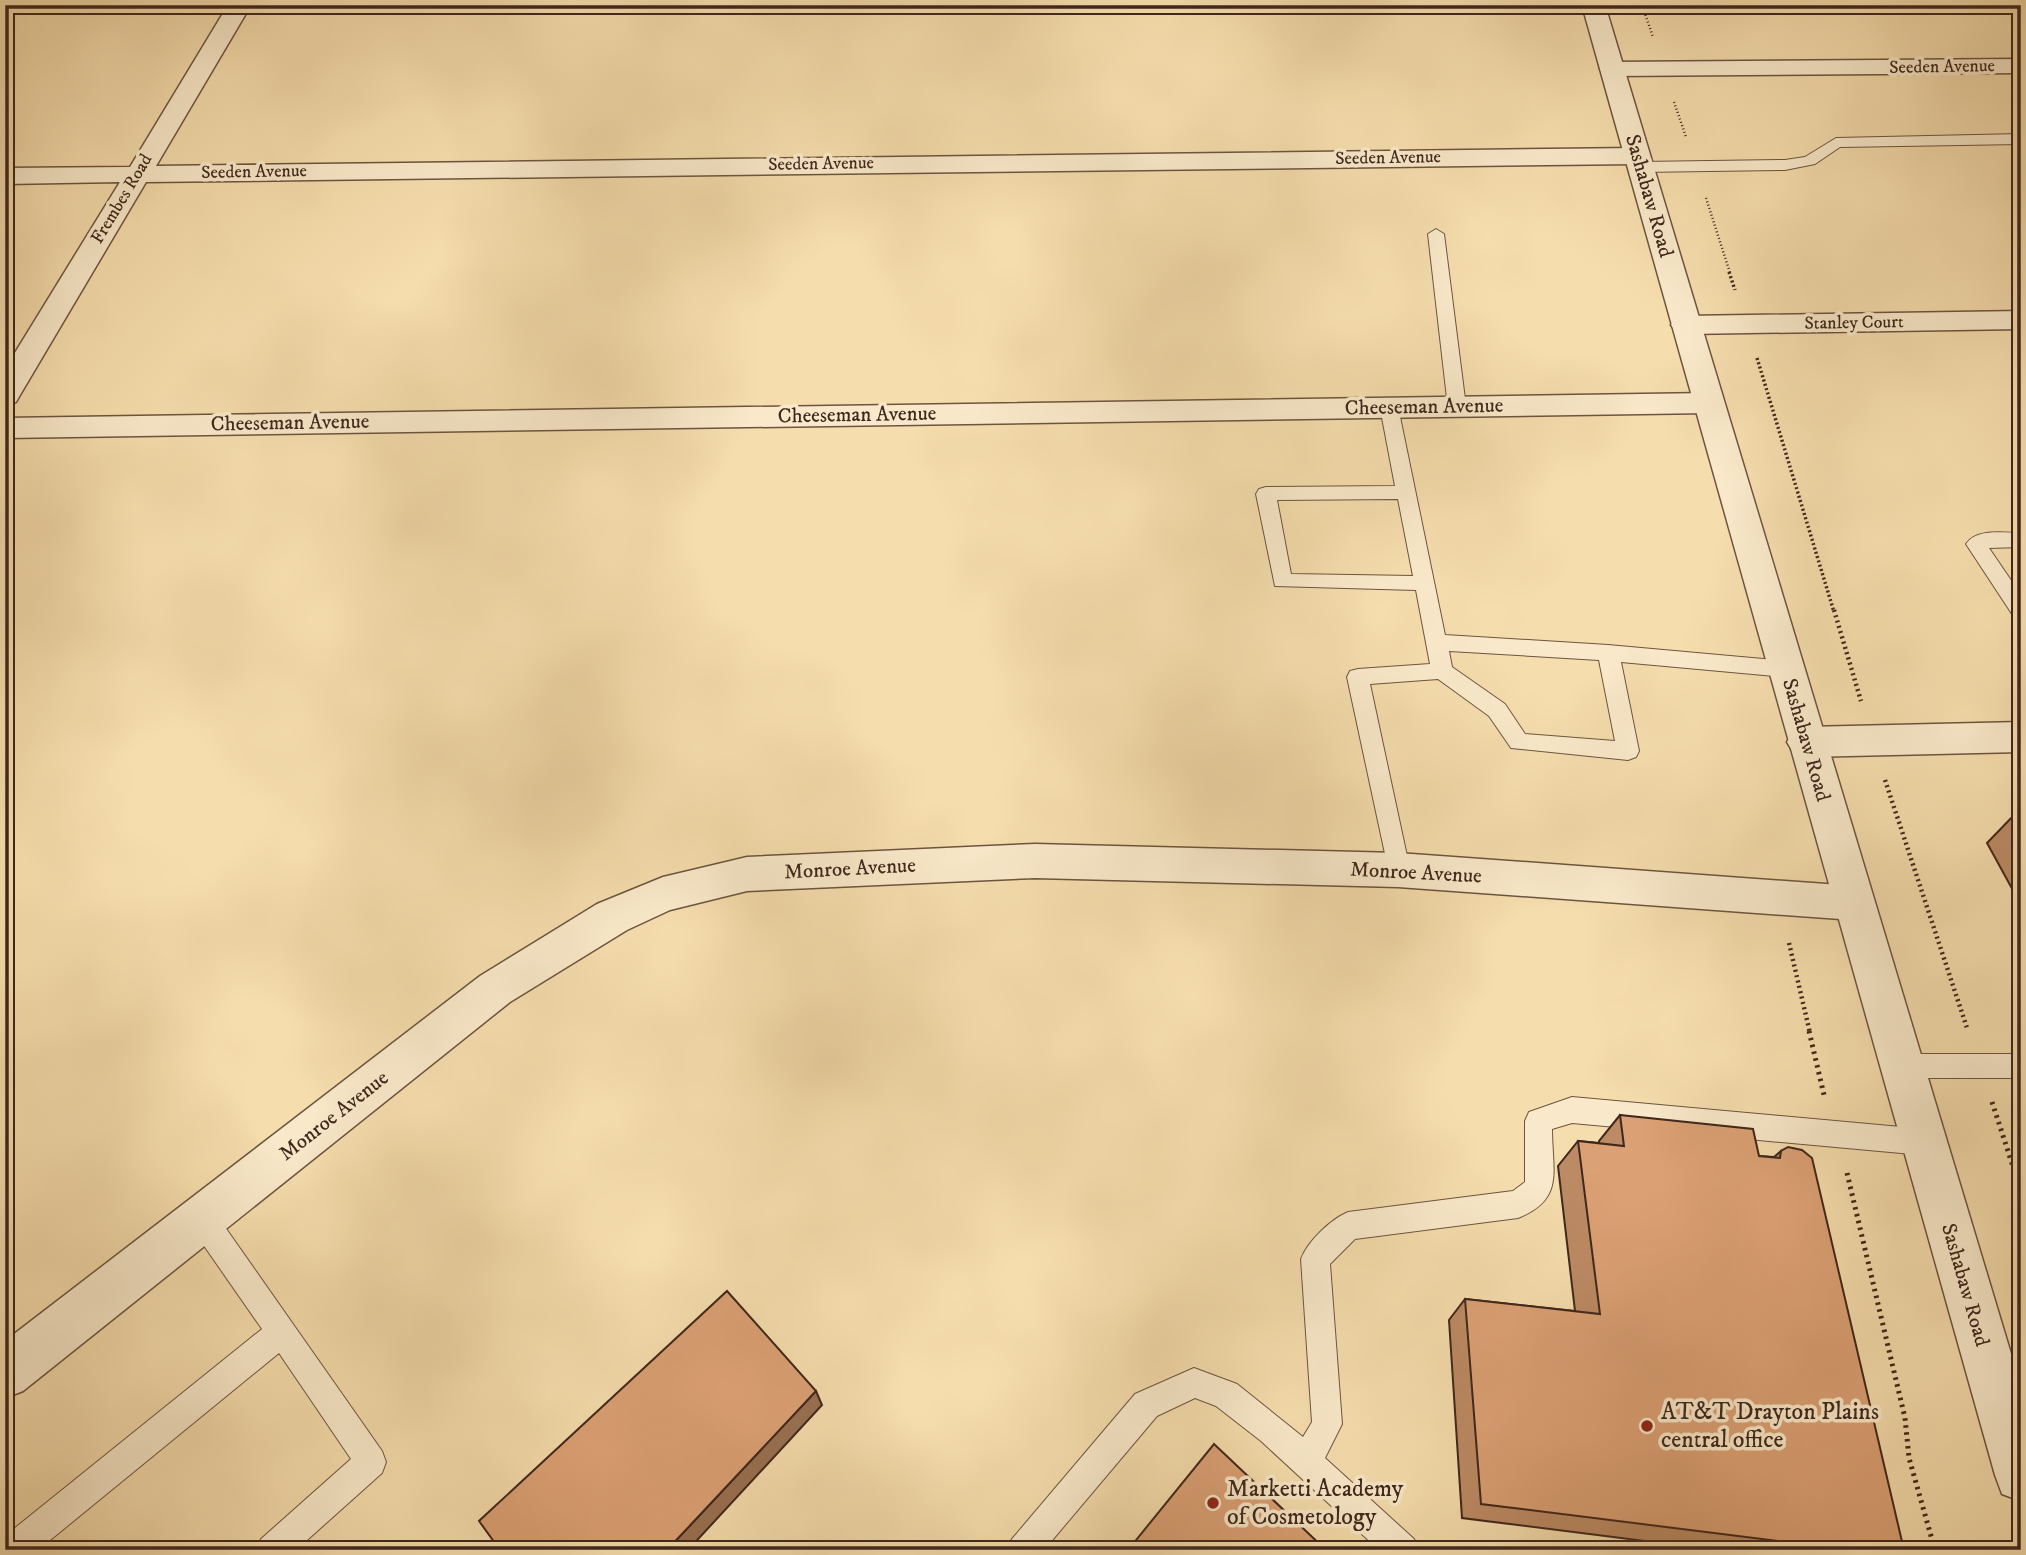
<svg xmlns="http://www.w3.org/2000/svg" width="2026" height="1555" font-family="'IM FELL DW Pica',serif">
<rect width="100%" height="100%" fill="#f6ddad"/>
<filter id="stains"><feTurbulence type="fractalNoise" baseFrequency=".00286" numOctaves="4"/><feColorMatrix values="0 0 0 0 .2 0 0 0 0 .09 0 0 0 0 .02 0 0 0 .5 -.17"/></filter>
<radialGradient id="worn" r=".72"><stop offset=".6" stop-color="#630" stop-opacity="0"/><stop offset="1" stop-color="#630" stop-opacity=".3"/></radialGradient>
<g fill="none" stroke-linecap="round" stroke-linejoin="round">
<defs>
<path id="service" d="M 2021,134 L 2021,144 L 1840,147 L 1815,164 L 1785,170 L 1640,172 L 1632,167 L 1640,162 L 1785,160 L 1805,157 L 1836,138 Z
M 1436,229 L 1444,234 L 1466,407 L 1457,413 L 1448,407 L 1428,234 Z
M 1389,401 L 1398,407 L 1445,635 L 1608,645 L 1786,661 L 1794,663 L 1797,669 L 1794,675 L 1786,677 L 1621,662 L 1639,751 L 1636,757 L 1628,760 L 1511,748 L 1489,716 L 1438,679 L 1370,684 L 1410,870 L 1406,877 L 1398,880 L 1390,877 L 1347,677 L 1350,671 L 1358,669 L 1430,664 L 1416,590 L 1275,586 L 1256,494 L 1259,489 L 1266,487 L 1395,486 L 1380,407 ZM 1398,499 L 1413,576 L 1291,574 L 1277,500 ZM 1449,651 L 1599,660 L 1615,741 L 1525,734 L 1505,704 L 1452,667 Z
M 2021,533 L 2021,547 L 1989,548 L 2021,595 L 2021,619 L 2014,617 L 1966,544 C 1976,528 2004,533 2021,533 Z
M 1901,1054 L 2021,1054 L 2021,1078 L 1901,1078 L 1892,1075 L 1888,1066 L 1892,1057 Z
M 1572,1097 L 1923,1129 L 1933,1133 L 1937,1142 L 1933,1151 L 1923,1155 L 1572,1123 L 1552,1129 C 1552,1172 1565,1199 1518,1218 L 1355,1239 L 1330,1264 L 1342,1424 L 1325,1458 L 1414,1539 L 1419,1550 L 1379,1550 L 1261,1441 L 1216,1406 L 1195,1398 L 1157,1416 L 1044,1550 L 1007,1550 L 1012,1539 L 1135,1394 L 1194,1368 L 1237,1384 L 1303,1437 L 1312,1422 L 1301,1259 C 1308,1241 1330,1220 1348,1212 L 1513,1191 L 1525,1182 L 1525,1121 L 1529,1112 Z
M 203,1206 L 213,1210 L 382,1451 L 386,1462 L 382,1473 L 296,1550 L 256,1550 L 261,1539 L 351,1459 L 279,1353 L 38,1550 L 5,1550 L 5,1536 L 262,1329 L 193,1230 L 189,1220 L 193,1210 Z"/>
<path id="minor" d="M 228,5 L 251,5 L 156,166 L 1637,148 L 1646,151 L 1650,156 L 1646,161 L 1637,164 L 146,182 L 20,395 L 16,402 L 5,405 L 5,369 L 120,182 L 5,184 L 5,168 L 130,167 Z
M 2021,59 L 2021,73 L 1612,76 L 1603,74 L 1600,69 L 1603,64 L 1612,62 Z
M 2021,311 L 2021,329 L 1686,334 L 1676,331 L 1671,325 L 1676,319 L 1686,316 Z
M 1709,393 L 1720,396 L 1724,403 L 1720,410 L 1709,413 L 5,438 L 5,418 Z
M 2021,722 L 2021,752 L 1806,757 L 1793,752 L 1787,742 L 1793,732 L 1806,727 Z
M 1035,844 L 1398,853 L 1854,886 L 1869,891 L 1875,903 L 1869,915 L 1854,920 L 1398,887 L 1035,878 L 747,891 L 670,910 L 627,930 L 510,1002 L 23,1391 L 5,1398 L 5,1341 L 480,976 L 597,904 L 663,877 L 747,857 Z"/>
<path id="tertiary" d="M 1582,5 L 1605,5 L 2021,1387 L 2021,1501 L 2002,1494 L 1995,1475 Z"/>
</defs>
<use href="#service" stroke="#6d5440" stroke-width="2"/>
<use href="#minor" stroke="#6d5440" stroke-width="3"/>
<use href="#tertiary" stroke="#6d5440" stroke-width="3"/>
<path stroke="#3f271c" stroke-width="2.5" stroke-dasharray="1 2.5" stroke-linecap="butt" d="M 1642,5 L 1653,37
M 1674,102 L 1686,137
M 1706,198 L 1730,273"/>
<path stroke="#3f271c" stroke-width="3.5" stroke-dasharray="2 2.5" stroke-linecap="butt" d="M 1729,272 L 1735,290
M 1757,358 L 1834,612"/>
<path stroke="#3f271c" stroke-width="4.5" stroke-dasharray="2 3.5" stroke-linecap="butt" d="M 1834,610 L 1861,701
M 1885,780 L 1967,1028
M 1789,943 L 1810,1033"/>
<path stroke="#3f271c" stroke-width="5" stroke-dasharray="2.5 4.5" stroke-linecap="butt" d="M 1809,1031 L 1824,1095
M 1992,1102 L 2021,1191
M 1847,1173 L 1905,1418 L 1909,1458 L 1935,1550"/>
<use href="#service" fill="#f9e9ca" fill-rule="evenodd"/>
<use href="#minor" fill="#f9e9ca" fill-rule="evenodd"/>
<use href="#tertiary" fill="#f9e9ca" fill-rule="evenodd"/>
</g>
<path fill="#bc8a64" stroke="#3f271c" stroke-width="2" d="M 2017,812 L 2021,812 L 2021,905 L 1987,843 Z
M 1620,1115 L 1759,1156 L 1774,1157 L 1781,1151 L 1904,1550 L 1716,1550 L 1462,1518 L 1449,1320 L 1465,1299 L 1575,1311 L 1558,1166 L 1578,1141 L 1599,1143 L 1599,1141 Z"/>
<path fill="#997051" stroke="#3f271c" stroke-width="2" d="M 816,1391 L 822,1405 L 688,1550 L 667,1550 Z"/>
<path fill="#dba074" stroke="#3f271c" stroke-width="2" d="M 1620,1115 L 1753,1129 L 1759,1156 L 1780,1158 L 1781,1151 L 1788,1147 L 1802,1150 L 1812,1158 L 1904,1550 L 1851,1550 L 1481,1504 L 1465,1299 L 1600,1314 L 1578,1141 L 1624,1146 Z
M 727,1291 L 816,1391 L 667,1550 L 500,1550 L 479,1521 Z
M 1214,1444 L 1326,1550 L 1128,1550 Z"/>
<g fill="#8f2418" stroke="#f9e9ca" stroke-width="2.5">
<circle cx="1647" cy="1426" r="7"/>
<circle cx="1213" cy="1503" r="7"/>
</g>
<g text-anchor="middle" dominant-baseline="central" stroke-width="7" stroke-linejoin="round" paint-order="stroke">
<g font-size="18" fill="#3f271c" stroke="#f9e9ca">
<text transform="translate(1942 67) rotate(-1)">Seeden Avenue</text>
<text transform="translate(1388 158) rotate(-1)">Seeden Avenue</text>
<text transform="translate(821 164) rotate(-1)">Seeden Avenue</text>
<text transform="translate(254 172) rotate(-1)">Seeden Avenue</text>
<text transform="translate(122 199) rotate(-59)">Frembes Road</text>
<text transform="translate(1854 323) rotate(-1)">Stanley Court</text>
</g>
<g font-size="21" fill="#3f271c" stroke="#f9e9ca">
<text transform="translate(1649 196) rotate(74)">Sashabaw Road</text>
<text transform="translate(1424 407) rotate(-1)">Cheeseman Avenue</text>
<text transform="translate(857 415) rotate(-1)">Cheeseman Avenue</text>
<text transform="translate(290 423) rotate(-1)">Cheeseman Avenue</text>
<text transform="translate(1806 740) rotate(74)">Sashabaw Road</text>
<text transform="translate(850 869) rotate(-3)">Monroe Avenue</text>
<text transform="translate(1416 873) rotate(3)">Monroe Avenue</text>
<text transform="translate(334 1116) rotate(-38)">Monroe Avenue</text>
<text transform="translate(1965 1285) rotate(74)">Sashabaw Road</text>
</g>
<g font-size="24" fill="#3f271c" stroke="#f9e9ca" text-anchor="start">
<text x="1661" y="1412">AT&amp;T Drayton Plains<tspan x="1661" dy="28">central office</tspan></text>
<text x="1227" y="1489">Marketti Academy<tspan x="1227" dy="28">of Cosmetology</tspan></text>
</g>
</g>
<rect width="2026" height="1555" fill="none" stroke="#f6ddad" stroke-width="28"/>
<rect x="7" y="7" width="2012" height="1541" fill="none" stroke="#3f271c" stroke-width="3.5"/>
<rect x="14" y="14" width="1998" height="1527" fill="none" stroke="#3f271c" stroke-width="2"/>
<rect width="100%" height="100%" filter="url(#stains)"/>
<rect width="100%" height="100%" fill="url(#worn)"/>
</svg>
